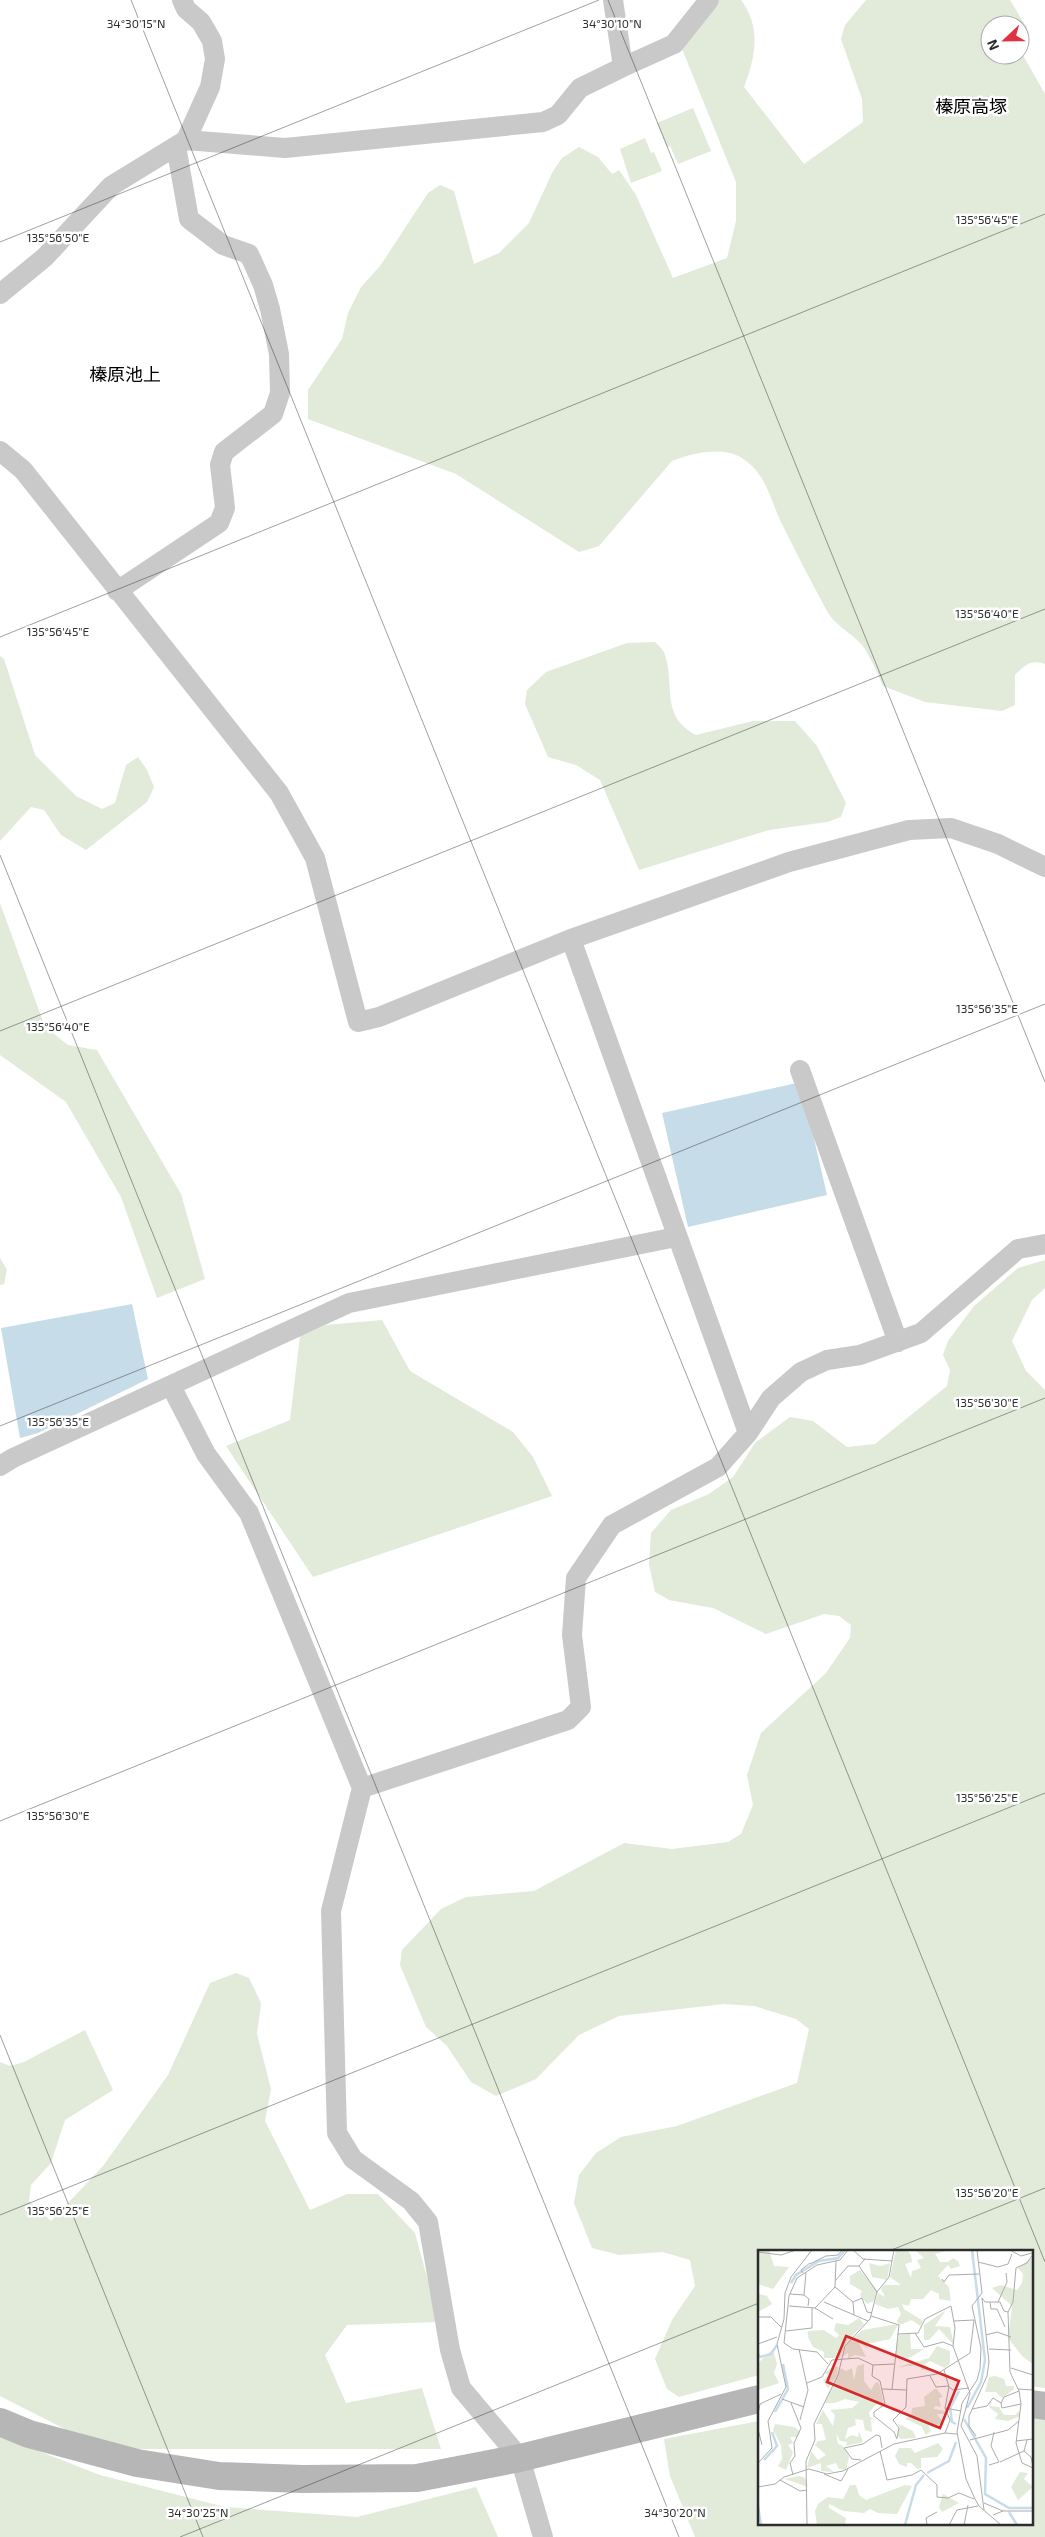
<svg xmlns="http://www.w3.org/2000/svg" width="1045" height="2537" font-family="'Exo 2','Noto Sans JP',sans-serif">
<rect width="100%" height="100%" fill="#fff"/>
<path fill="#e2eada" d="M 717,0 L 741,0 C 762,28 755,58 744,87 L 804,164 L 863,122 L 862,99 L 841,39 L 845,25 L 866,0 L 1010,0 L 1027,28 L 1020,33 L 1020,25 L 990,25 L 990,55 L 1020,55 L 1020,50 L 1045,94 L 1045,664 C 1032,659 1024,665 1015,675 L 1015,705 L 1002,711 L 925,702 L 883,686 C 877,673 871,657 862,645 C 852,633 834,625 827,611 C 811,582 796,552 781,522 C 770,499 766,473 742,458 C 722,446 692,453 672,461 L 599,546 L 579,552 L 456,474 L 308,419 L 308,390 L 342,339 L 348,313 L 361,287 L 380,266 L 428,193 L 440,185 L 454,191 L 474,264 L 499,253 L 529,223 L 553,171 L 562,158 L 579,147 L 598,157 L 612,174 L 619,170 L 636,195 L 673,278 L 727,258 L 736,221 L 736,182 L 680,44 Z
M 693,108 L 711,151 L 678,164 L 670,146 L 667,147 L 657,123 Z
M 645,138 L 651,153 L 654,152 L 662,171 L 631,183 L 620,149 Z
M 655,642 C 659,646 664,650 665,655 C 675,685 660,716 696,735 L 753,721 L 795,721 L 817,746 L 846,803 L 841,817 L 827,822 L 769,830 L 639,870 L 600,780 L 576,765 L 548,757 L 525,704 L 527,690 L 546,672 L 627,643 Z
M 0,656 L 4,659 L 35,755 L 76,796 L 102,809 L 115,803 L 126,765 L 138,757 L 147,770 L 154,787 L 147,802 L 86,850 L 61,835 L 44,810 L 31,807 L 0,841 Z
M 0,903 L 45,1027 L 68,1045 L 97,1050 L 181,1194 L 205,1279 L 157,1298 L 121,1197 L 66,1102 L 0,1055 Z
M 0,1258 L 7,1270 L 4,1284 L 0,1285 Z
M 1045,1260 L 1045,1288 L 1032,1300 L 1012,1341 L 1026,1371 L 1045,1390 L 1045,2388 L 1031,2386 L 1031,2251 L 759,2251 L 759,2375 L 679,2397 L 667,2389 L 655,2359 L 672,2320 L 695,2286 L 690,2260 L 663,2252 L 619,2255 L 592,2248 L 574,2203 L 579,2175 L 596,2153 L 621,2137 L 677,2126 L 797,2083 L 809,2029 L 796,2019 L 754,2006 L 724,2004 L 619,2016 L 579,2035 L 536,2079 L 496,2096 L 471,2082 L 447,2046 L 426,2027 L 400,1965 L 402,1950 L 441,1909 L 466,1897 L 534,1891 L 624,1843 L 672,1849 L 728,1842 L 741,1834 L 753,1805 L 747,1775 L 761,1733 L 826,1673 L 850,1638 L 851,1625 L 839,1616 L 824,1614 L 766,1634 L 713,1608 L 669,1600 L 655,1592 L 649,1564 L 651,1533 L 671,1510 L 709,1494 L 733,1477 L 755,1443 L 790,1417 L 813,1421 L 847,1447 L 875,1444 L 947,1386 L 950,1370 L 943,1355 L 948,1341 L 974,1306 L 1018,1268 Z
M 382,1320 L 410,1371 L 513,1432 L 533,1457 L 552,1496 L 313,1577 L 226,1446 L 290,1420 L 300,1336 L 326,1325 Z
M 236,1973 L 249,1978 L 261,2003 L 257,2034 L 271,2089 L 265,2121 L 310,2210 L 347,2194 L 378,2194 L 415,2233 L 439,2322 L 347,2325 L 325,2355 L 346,2403 L 422,2388 L 441,2449 L 104,2449 L 0,2396 L 0,2062 L 10,2066 L 24,2062 L 85,2030 L 113,2090 L 65,2120 L 51,2163 L 31,2185 L 29,2201 L 51,2221 L 103,2166 L 168,2075 L 210,1983 Z
M 1031,2415 L 1045,2418 L 1045,2537 L 695,2537 L 670,2476 L 664,2439 L 759,2421 L 759,2523 L 1031,2523 Z
M 0,2436 L 100,2475 L 225,2507 L 357,2517 L 476,2487 L 498,2537 L 0,2537 Z"/>
<path fill="#c6dce9" d="M 801,1082 L 827,1195 L 688,1227 L 662,1113 Z
M 132,1304 L 148,1379 L 38,1433 L 20,1438 L 1,1328 Z"/>
<g fill="none" stroke-linecap="round" stroke-linejoin="round">
<path stroke="#c9c9c9" stroke-width="20" d="M 623,67 L 674,44 L 709,0
M 186,140 L 285,148 L 543,122 L 558,115 L 580,88 L 623,67 L 613,0
M 0,294 L 45,257 L 111,186 L 186,140 L 210,87 L 215,59 L 212,41 L 201,22 L 186,9 L 182,0
M 0,451 L 23,470 L 279,793 L 315,858 L 358,1022 L 379,1017 L 571,939 L 789,862 L 909,830 L 951,828 L 998,844 L 1045,867
M 117,591 L 219,523 L 225,508 L 220,465 L 224,452 L 273,414 L 280,393 L 279,354 L 270,309 L 263,285 L 249,254 L 223,245 L 189,219 L 176,146
M 571,939 L 748,1433
M 800,1070 L 898,1342
M 171,1386 L 206,1454 L 249,1513 L 362,1788 L 331,1911 L 337,2133 L 353,2159 L 411,2201 L 428,2222 L 450,2350 L 461,2388 L 520,2458 L 543,2537
M 0,1466 L 13,1458 L 349,1303 L 676,1237
M 362,1788 L 568,1720 L 581,1707 L 572,1635 L 576,1578 L 612,1525 L 718,1467 L 748,1433 L 771,1398 L 801,1372 L 827,1360 L 860,1355 L 921,1333 L 1018,1249 L 1045,1244"/>
<path stroke="#b6b6b6" stroke-width="28" d="M 1031,2404 L 1045,2406
M 0,2422 L 29,2434 L 137,2463 L 219,2476 L 302,2479 L 417,2478 L 520,2458 L 759,2399"/>
</g>
<path fill="none" stroke="#2c2c2c" stroke-width="1" stroke-opacity="0.45" d="M 131,0 L 1045,2262M 608,0 L 1045,1082M 0,242 L 599,0M 0,637 L 1045,214M 0,855 L 679,2537M 0,1031 L 1045,609M 0,1426 L 1045,1004M 0,1821 L 1045,1398M 0,2035 L 203,2537M 0,2215 L 1045,1793M 889,2251 L 1045,2188M 180,2537 L 759,2303"/>
<g text-anchor="middle" dominant-baseline="central" stroke-width="5" stroke-linejoin="round" paint-order="stroke">
<g font-size="18" fill="#000" stroke="#fff">
<text x="971" y="106">榛原高塚</text>
<text x="125" y="374">榛原池上</text>
</g>
</g>
<g transform="translate(758 2250)">
<rect width="275" height="275" fill="#fff"/>
<path d="M 0,0 L 11,0 L 16,16 L 31,17 L 15,39 L 0,34 ZM 138,0 L 149,0 L 153,5 L 154,12 L 147,14 L 153,28 L 154,21 L 163,18 L 159,10 L 166,8 L 157,0 L 191,0 L 177,4 L 182,12 L 190,12 L 195,8 L 200,11 L 202,16 L 193,19 L 190,15 L 180,26 L 191,37 L 193,51 L 181,49 L 181,44 L 173,40 L 165,49 L 153,49 L 151,56 L 144,54 L 146,59 L 165,71 L 162,76 L 154,70 L 141,75 L 139,71 L 143,64 L 140,57 L 130,59 L 117,54 L 120,43 L 127,47 L 123,39 L 126,35 L 143,35 L 132,27 ZM 275,7 L 275,114 L 265,107 L 250,88 L 254,56 L 234,38 L 243,35 L 259,40 L 264,33 L 265,24 L 260,18 ZM 111,13 L 122,16 L 132,13 L 129,30 L 114,27 ZM 102,20 L 119,40 L 116,51 L 109,54 L 102,45 L 104,41 L 92,34 L 92,26 ZM 1,44 L 9,46 L 14,54 L 0,62 ZM 188,60 L 177,76 L 192,77 L 196,95 L 181,79 L 171,90 L 166,90 L 166,75 ZM 101,68 L 106,74 L 89,91 L 82,108 L 66,108 L 66,102 L 55,97 L 50,87 L 50,81 L 66,80 L 78,88 L 81,85 L 76,80 L 78,73 L 90,75 ZM 133,75 L 140,75 L 132,89 L 109,94 L 109,98 L 101,93 L 108,107 L 97,105 L 90,109 L 90,103 L 84,107 L 90,92 L 105,80 ZM 152,84 L 153,99 L 166,99 L 153,107 L 144,109 L 137,105 L 141,85 ZM 179,96 L 192,101 L 192,113 L 187,118 L 172,111 L 167,114 L 172,119 L 164,120 L 164,124 L 163,115 L 140,117 L 171,108 ZM 15,99 L 19,114 L 16,123 L 21,133 L 0,140 L 0,113 ZM 106,114 L 106,131 L 113,140 L 118,132 L 121,133 L 126,155 L 120,153 L 111,162 L 112,167 L 118,170 L 113,169 L 114,182 L 107,180 L 105,170 L 97,169 L 98,175 L 90,178 L 87,189 L 94,185 L 100,187 L 101,181 L 105,192 L 88,196 L 89,192 L 82,191 L 75,176 L 77,165 L 72,160 L 94,158 L 101,152 L 87,149 L 77,153 L 67,153 L 83,118 L 88,121 L 94,118 L 96,131 L 99,116 ZM 76,116 L 80,117 L 79,125 L 70,139 L 65,130 L 71,125 L 66,123 ZM 237,126 L 246,129 L 248,136 L 256,136 L 256,139 L 244,148 L 238,142 L 227,142 L 231,127 ZM 178,138 L 185,147 L 181,148 L 183,157 L 177,156 L 176,159 L 187,161 L 188,164 L 179,164 L 186,174 L 170,175 L 173,181 L 168,185 L 163,176 L 147,169 L 153,165 L 154,158 L 167,156 L 166,147 ZM 232,152 L 234,152 L 232,156 L 241,157 L 246,165 L 257,165 L 261,161 L 262,166 L 250,171 L 237,169 L 240,164 L 231,157 ZM 65,160 L 78,181 L 80,194 L 85,196 L 91,207 L 88,220 L 81,219 L 78,213 L 68,216 L 76,222 L 63,221 L 63,213 L 49,218 L 53,201 L 60,210 L 68,205 L 57,195 L 60,191 L 68,190 L 64,174 L 58,174 ZM 139,173 L 155,181 L 158,188 L 143,189 L 139,186 L 142,177 ZM 17,174 L 37,177 L 42,182 L 40,187 L 32,187 L 35,193 L 30,195 L 35,202 L 28,220 L 20,216 L 24,209 L 23,195 L 15,180 ZM 180,193 L 185,199 L 179,207 L 163,208 L 163,218 L 160,219 L 153,213 L 149,213 L 149,217 L 141,214 L 137,206 L 141,198 L 153,198 L 157,203 ZM 262,222 L 270,223 L 266,229 L 275,237 L 260,250 L 253,237 ZM 41,226 L 47,228 L 50,237 L 27,229 ZM 92,235 L 98,235 L 101,245 L 108,250 L 147,235 L 154,236 L 139,264 L 120,263 L 112,259 L 106,263 L 85,261 L 71,254 L 71,258 L 88,268 L 87,275 L 59,275 L 57,261 L 60,254 L 70,247 L 85,249 ZM 185,244 L 201,253 L 184,262 L 181,257 Z" fill="#e2eada"/>
<path fill="none" stroke="#c6dce9" stroke-width="2.5" d="M 33,33 L 38,25 L 61,11 L 80,8 L 87,0M 0,104 L 2,107 L 13,104 L 19,95M 209,158 L 223,132 L 227,110 L 214,0M 17,162 L 30,139 L 25,114M 206,169 L 228,208 L 227,244 L 251,258 L 275,258M 198,174 L 194,172 L 192,158 L 201,141M 6,210 L 19,196 L 14,182M 169,223 L 191,211 L 198,192M 0,256 L 3,275M 251,262 L 259,275M 147,275 L 158,235 L 166,225"/>
<path fill="none" stroke="#ababab" stroke-width="1" d="M 95,0 L 105,9 L 134,11M 219,0 L 224,43 L 214,56 L 223,98 L 222,119 L 219,130 L 204,153 L 199,182 L 208,229 L 217,249 L 221,256 L 243,275M 252,0 L 263,6 L 274,3M 0,2 L 23,5 L 38,0M 275,4 L 269,13 L 258,18 L 255,52 L 250,62 L 252,122 L 261,141 L 263,154 L 258,193 L 264,213 L 275,218M 107,9 L 101,16 L 119,42M 220,12 L 240,17 L 250,14 L 254,4M 52,14 L 68,6 L 80,5 L 84,0M 45,23 L 43,20 L 52,13M 184,29 L 186,32 L 191,25 L 221,24M 77,31 L 90,16 L 101,16M 77,37 L 95,52 L 96,65M 77,37 L 78,11M 32,44 L 46,45 L 51,49 L 50,56M 46,45 L 48,23M 224,48 L 227,52 L 242,52 L 246,61 L 250,62M 66,52 L 110,71M 95,52 L 104,48 L 109,62 L 114,63M 232,52 L 233,59 L 239,59 L 247,77M 240,52 L 249,32 L 248,23M 31,56 L 57,58 L 75,69M 57,58 L 77,37M 113,66 L 141,75 L 134,139M 0,67 L 13,67 L 24,78M 196,71 L 216,70 L 212,103 L 201,110M 28,81 L 54,78 L 54,58M 157,83 L 166,97 L 185,92 L 195,96M 140,84 L 160,83 L 167,69 L 193,56 L 197,78 L 195,96 L 212,143 L 203,176 L 219,206 L 226,260M 228,85 L 239,82 L 253,87M 0,94 L 19,87M 41,99 L 50,140 L 42,170M 231,99 L 253,100M 70,114 L 59,102 L 35,99 L 26,93 L 31,46 L 39,28 L 59,15 L 82,10 L 90,0M 115,115 L 114,126 L 122,131 L 127,154 L 116,162 L 116,166 L 136,182 L 139,189M 253,118 L 275,125M 186,120 L 191,137 L 187,158 L 203,161M 172,126 L 178,137 L 191,136M 49,133 L 64,127 L 74,110 L 100,108 L 115,115 L 136,114M 191,137 L 195,140 L 211,138M 124,139 L 149,140M 260,139 L 275,140M 24,149 L 46,157M 33,153 L 43,178 L 36,193 L 37,206 L 32,213 L 35,225M 243,153 L 246,147 L 261,141M 187,158 L 192,170 L 187,183M 214,159 L 229,156 L 235,148 L 243,153 L 244,158 L 263,154M 0,164 L 2,154 L 23,144M 0,179 L 4,195M 218,186 L 211,176 L 211,166 L 229,126 L 231,112 L 224,48M 139,188 L 141,178 L 135,170 L 148,157 L 149,129 L 179,124 L 201,110M 212,190 L 250,180 L 261,171M 258,191 L 275,189M 122,201 L 129,230 L 154,225 L 163,220 L 179,235 L 179,247 L 190,248 L 201,243 L 216,249M 266,201 L 273,207 L 275,216M 103,210 L 94,209 L 86,198 L 105,194 L 118,185 L 122,186 L 124,198M 242,212 L 266,201 L 269,190M 0,213 L 14,198 L 10,171 L 28,137 L 19,94 L 26,69 L 27,43 L 33,27 L 54,0M 231,215 L 241,212 L 233,196 L 236,182M 66,224 L 83,231 L 90,219M 22,230 L 42,241 L 49,240M 0,237 L 17,234 L 26,227 L 51,219 L 69,224 L 85,221 L 136,194 L 187,183 L 199,184M 226,253 L 245,261M 235,265 L 245,261 L 275,261M 49,275 L 48,211 L 57,190 L 56,174 L 80,125 L 87,96 L 112,69 L 119,42 L 131,27 L 136,0M 169,275 L 168,268 L 179,262M 191,275 L 199,260 L 220,256M 206,275 L 210,255"/>
<path fill="#d62828" fill-opacity="0.15" stroke="#d62828" stroke-width="2.5" d="M 88,86 L 201,131 L 182,178 L 69,132 Z"/>
<rect width="275" height="275" fill="none" stroke="#2c2c2c" stroke-width="2.5"/>
</g>
<g font-size="12" text-anchor="middle" fill="#2c2c2c" stroke="#fff" stroke-width="5" stroke-linejoin="round" paint-order="stroke">
<text x="136" y="28">34°30'15"N</text>
<text x="612" y="28">34°30'10"N</text>
<text x="987" y="224">135°56'45"E</text>
<text x="58" y="242">135°56'50"E</text>
<text x="987" y="618">135°56'40"E</text>
<text x="58" y="636">135°56'45"E</text>
<text x="987" y="1013">135°56'35"E</text>
<text x="58" y="1031">135°56'40"E</text>
<text x="987" y="1407">135°56'30"E</text>
<text x="58" y="1426">135°56'35"E</text>
<text x="987" y="1802">135°56'25"E</text>
<text x="58" y="1820">135°56'30"E</text>
<text x="987" y="2197">135°56'20"E</text>
<text x="58" y="2215">135°56'25"E</text>
<text x="198" y="2517">34°30'25"N</text>
<text x="675" y="2517">34°30'20"N</text>
</g>
<g transform="translate(1005 40) rotate(248)"><circle r="24" fill="#ffffff" stroke="#ababab"/>
<path d="M0-4L9 19L0 12L-9 19Z" fill="#df3240"/>
<text y="-8" font-size="14" font-weight="bold" text-anchor="middle" fill="#2c2c2c">N</text>
</g>
</svg>
